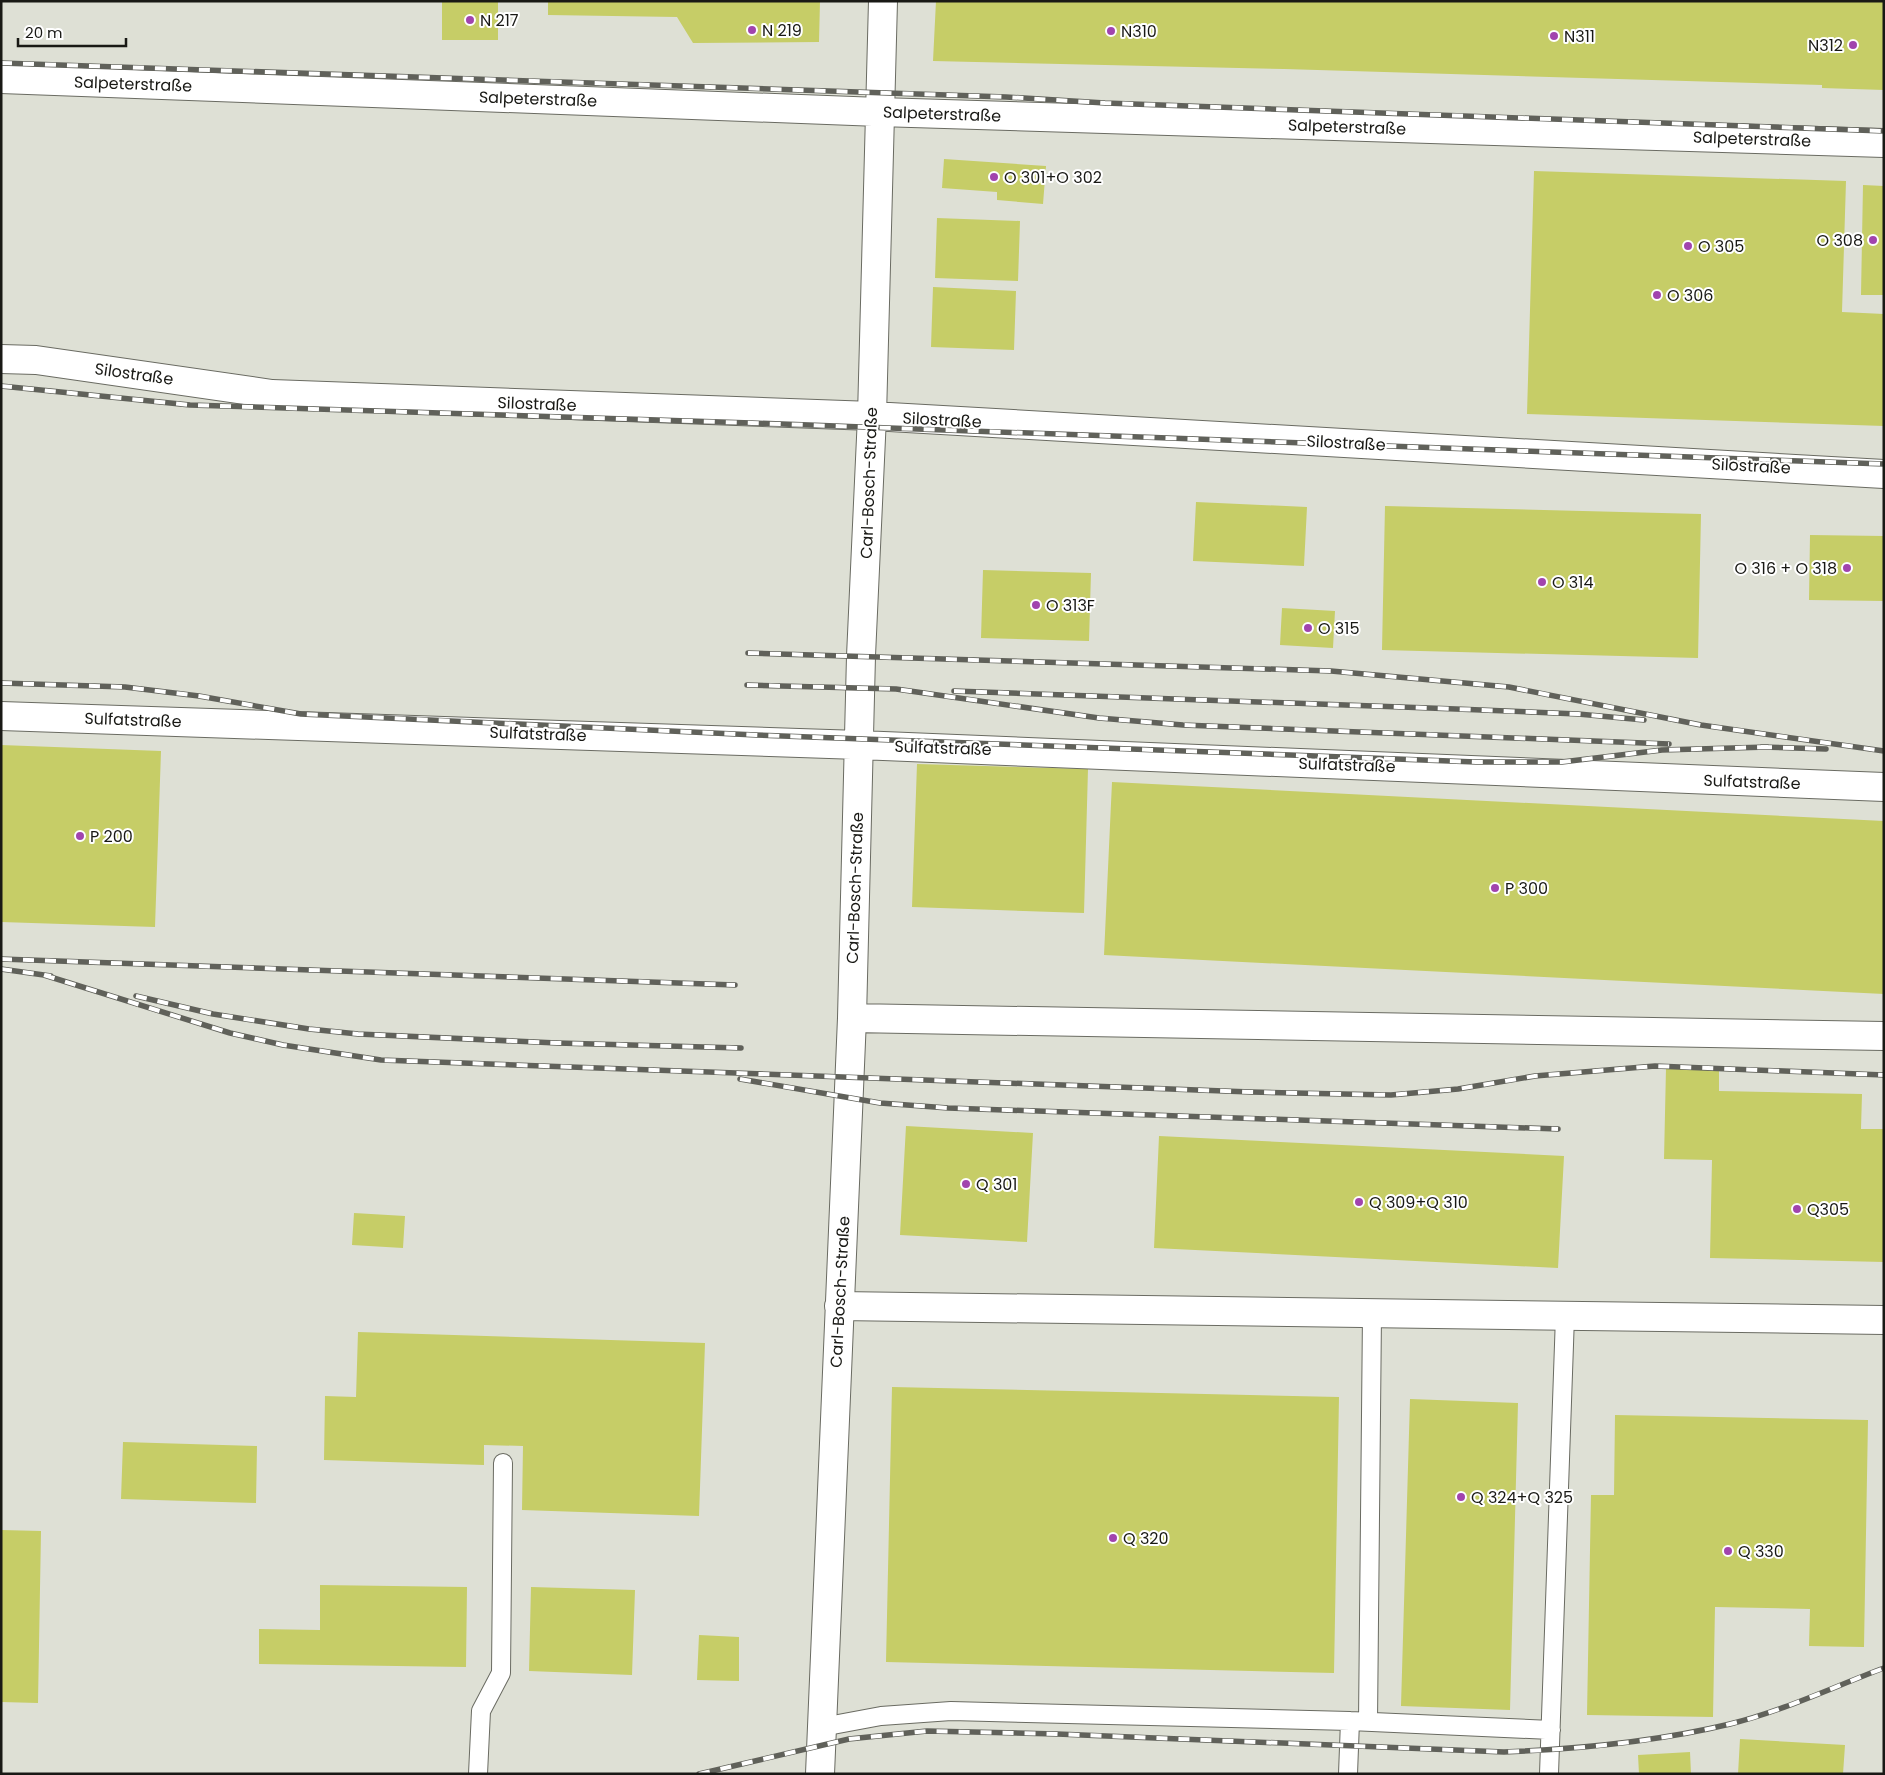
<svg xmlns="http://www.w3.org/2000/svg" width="1885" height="1775" font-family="Poppins,sans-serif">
<rect width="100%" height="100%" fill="#dee0d5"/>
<path fill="#c6cd67" d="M 442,1 L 498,1 L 498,40 L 442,40 Z
M 548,1 L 820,1 L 819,42 L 693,43 L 677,17 L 548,15 Z
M 936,1 L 1884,1 L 1884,90 L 1822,88 L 1822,85 L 1284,69 L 933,61 Z
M 944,159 L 1046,166 L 1043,204 L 997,200 L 997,192 L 942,188 Z
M 1534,171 L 1846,181 L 1842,312 L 1884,314 L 1884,426 L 1527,414 Z
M 1863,185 L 1884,186 L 1884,295 L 1861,295 Z
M 937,218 L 1020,221 L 1018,281 L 935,278 Z
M 933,287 L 1016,291 L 1014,350 L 931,347 Z
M 1196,502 L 1307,507 L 1304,566 L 1193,561 Z
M 1385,506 L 1701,514 L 1698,658 L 1382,650 Z
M 1810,535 L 1884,536 L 1884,601 L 1809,600 Z
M 983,570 L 1091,573 L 1089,641 L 981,638 Z
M 1282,608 L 1335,611 L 1333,648 L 1280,645 Z
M 1,745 L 161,751 L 155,927 L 1,922 Z
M 917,764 L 1088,769 L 1084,913 L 912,907 Z
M 1112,782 L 1884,821 L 1884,994 L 1104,955 Z
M 1666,1068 L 1719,1070 L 1719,1091 L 1862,1094 L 1861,1129 L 1884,1129 L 1884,1262 L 1710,1258 L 1712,1160 L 1664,1159 Z
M 906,1126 L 1033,1133 L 1027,1242 L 900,1235 Z
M 1159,1136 L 1564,1156 L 1558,1268 L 1154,1248 Z
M 354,1213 L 405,1216 L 403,1248 L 352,1245 Z
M 358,1332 L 705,1343 L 699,1516 L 522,1510 L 523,1446 L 484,1445 L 484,1465 L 324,1460 L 325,1396 L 356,1397 Z
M 892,1387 L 1339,1397 L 1334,1673 L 886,1662 Z
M 1410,1399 L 1518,1403 L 1510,1710 L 1401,1706 Z
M 1615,1415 L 1868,1420 L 1864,1647 L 1809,1646 L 1810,1609 L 1715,1607 L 1713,1717 L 1587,1715 L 1591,1495 L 1614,1495 Z
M 123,1442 L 257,1446 L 256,1503 L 121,1499 Z
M 1,1530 L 41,1531 L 38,1703 L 1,1702 Z
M 320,1585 L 467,1587 L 466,1667 L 259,1664 L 259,1629 L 320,1630 Z
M 531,1587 L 635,1590 L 632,1675 L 529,1671 Z
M 699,1635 L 739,1637 L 739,1681 L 697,1680 Z
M 1740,1739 L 1845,1745 L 1843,1774 L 1738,1774 Z
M 1690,1752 L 1691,1774 L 1639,1774 L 1638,1755 Z"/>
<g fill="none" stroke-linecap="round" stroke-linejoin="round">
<defs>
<path id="lane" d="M 1368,1722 L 1372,1313
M 822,1727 L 881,1716 L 951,1711 L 1350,1721 L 1551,1730
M 478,1774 L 481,1711 L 501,1673 L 503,1463
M 1348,1774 L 1350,1721
M 1549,1774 L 1565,1316"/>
<path id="street" d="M 1,79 L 879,112 L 1884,143
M 1,359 L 36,360 L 272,394 L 872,416 L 1884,474
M 1,716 L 859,745 L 1884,787
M 852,1018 L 1884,1036
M 839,1306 L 1884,1320
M 820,1774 L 852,1018 L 861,656 L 872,416 L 883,1"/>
</defs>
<use href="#lane" stroke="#6a6b62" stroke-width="20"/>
<use href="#street" stroke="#6a6b62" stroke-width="30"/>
<use href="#lane" stroke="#fff" stroke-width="18"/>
<use href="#street" stroke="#fff" stroke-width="28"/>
<defs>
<path id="rail" d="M 1,63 L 1006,97 L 1105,103 L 1884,131
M 1,386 L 190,405 L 752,423 L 1884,464
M 748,653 L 1331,671 L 1509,687 L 1701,725 L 1884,751
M 1,683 L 125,687 L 199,696 L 301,714 L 756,735 L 1476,762 L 1562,762 L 1662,750 L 1768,747
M 747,685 L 896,689 L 1099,718 L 1183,725 L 1669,744
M 954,691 L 1456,709 L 1578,714 L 1644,720
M 1761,747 L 1826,749
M 1,959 L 735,985
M 1,969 L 51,976
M 44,975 L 230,1033 L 283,1045 L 381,1060 L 1251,1092 L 1391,1095 L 1458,1089 L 1535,1076 L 1655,1066 L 1884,1075
M 136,996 L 213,1014 L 309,1029 L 358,1034 L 557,1043 L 741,1048
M 740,1079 L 880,1103 L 948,1108 L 1558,1129
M 699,1774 L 849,1739 L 927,1731 L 1057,1734 L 1504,1752 C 1580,1749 1655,1742 1730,1724 C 1783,1711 1833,1687 1884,1668"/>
</defs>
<use href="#rail" stroke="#60615a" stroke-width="5.5"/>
<use href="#rail" stroke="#fff" stroke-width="4" stroke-dasharray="11" stroke-linecap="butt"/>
</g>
<g fill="#a144ae" stroke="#fff" stroke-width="2">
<circle cx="470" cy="20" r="5"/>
<circle cx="752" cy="30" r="5"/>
<circle cx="1111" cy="31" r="5"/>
<circle cx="1554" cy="36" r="5"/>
<circle cx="1853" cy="45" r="5"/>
<circle cx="994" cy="177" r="5"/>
<circle cx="1873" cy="240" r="5"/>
<circle cx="1688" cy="246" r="5"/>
<circle cx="1657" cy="295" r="5"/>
<circle cx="1847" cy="568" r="5"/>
<circle cx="1542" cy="582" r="5"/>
<circle cx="1036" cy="605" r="5"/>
<circle cx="1308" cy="628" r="5"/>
<circle cx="80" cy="836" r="5"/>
<circle cx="1495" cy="888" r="5"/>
<circle cx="966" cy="1184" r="5"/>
<circle cx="1359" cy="1202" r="5"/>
<circle cx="1797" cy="1209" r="5"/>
<circle cx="1461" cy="1497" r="5"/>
<circle cx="1113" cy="1538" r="5"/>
<circle cx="1728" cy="1551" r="5"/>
</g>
<g text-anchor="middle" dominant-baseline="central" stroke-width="4" stroke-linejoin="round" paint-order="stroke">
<g font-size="16" fill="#191915" stroke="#fff" text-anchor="start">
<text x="480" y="20">N 217</text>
<text x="762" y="30">N 219</text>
<text x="1121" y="31">N310</text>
<text x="1564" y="36">N311</text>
<text x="1843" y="45" text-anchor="end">N312</text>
<text x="1004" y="177">O 301+O 302</text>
<text x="1863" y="240" text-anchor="end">O 308</text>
<text x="1698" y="246">O 305</text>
<text x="1667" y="295">O 306</text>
<text x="1837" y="568" text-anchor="end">O 316 + O 318</text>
<text x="1552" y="582">O 314</text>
<text x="1046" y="605">O 313F</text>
<text x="1318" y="628">O 315</text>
<text x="90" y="836">P 200</text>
<text x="1505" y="888">P 300</text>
<text x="976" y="1184">Q 301</text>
<text x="1369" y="1202">Q 309+Q 310</text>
<text x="1807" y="1209">Q305</text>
<text x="1471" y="1497">Q 324+Q 325</text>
<text x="1123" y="1538">Q 320</text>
<text x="1738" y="1551">Q 330</text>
</g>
<g font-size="16" fill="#191915" stroke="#fff">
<text transform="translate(133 84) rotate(2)">Salpeterstraße</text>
<text transform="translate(538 99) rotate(2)">Salpeterstraße</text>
<text transform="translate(942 114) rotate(2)">Salpeterstraße</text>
<text transform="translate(1347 127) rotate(2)">Salpeterstraße</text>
<text transform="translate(1752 139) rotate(2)">Salpeterstraße</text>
<text transform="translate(134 374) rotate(8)">Silostraße</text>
<text transform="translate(537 404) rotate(2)">Silostraße</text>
<text transform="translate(942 420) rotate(3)">Silostraße</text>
<text transform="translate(1346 443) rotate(3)">Silostraße</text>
<text transform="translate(1751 466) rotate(3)">Silostraße</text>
<text transform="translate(869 483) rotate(-88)">Carl-Bosch-Straße</text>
<text transform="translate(133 720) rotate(2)">Sulfatstraße</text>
<text transform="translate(538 734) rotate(2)">Sulfatstraße</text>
<text transform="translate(943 748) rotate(2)">Sulfatstraße</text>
<text transform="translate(1347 765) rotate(2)">Sulfatstraße</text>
<text transform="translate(1752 782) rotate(2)">Sulfatstraße</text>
<text transform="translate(855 888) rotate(-88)">Carl-Bosch-Straße</text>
<text transform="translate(840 1292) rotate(-87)">Carl-Bosch-Straße</text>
</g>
</g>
<rect width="1885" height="1775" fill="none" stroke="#191915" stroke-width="5"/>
<path d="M18 38v8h108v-8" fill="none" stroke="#191915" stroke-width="2.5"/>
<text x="25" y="38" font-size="15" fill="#191915" stroke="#ffffff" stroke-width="4" paint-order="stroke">20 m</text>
</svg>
